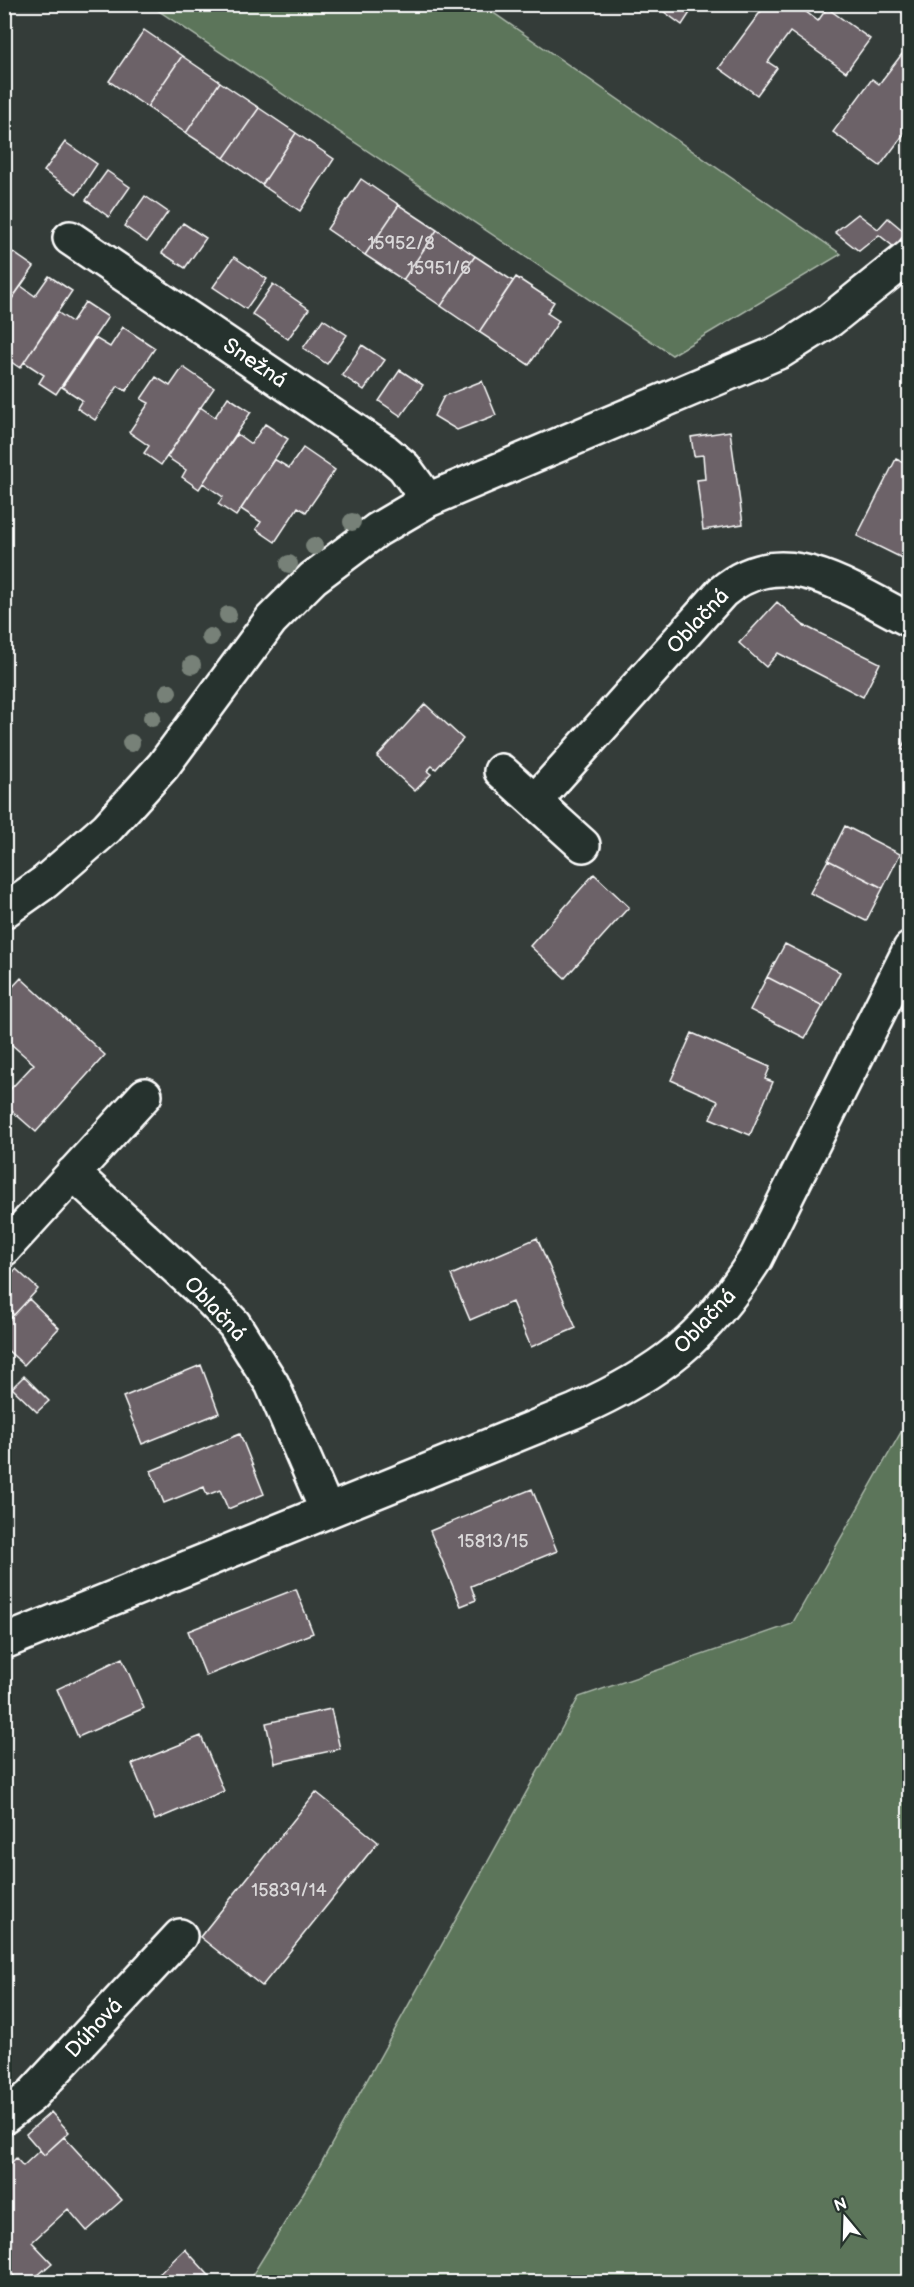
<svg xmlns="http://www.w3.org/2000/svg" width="914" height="2287" font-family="'Balsamiq Sans',sans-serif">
<rect width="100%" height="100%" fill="#343c39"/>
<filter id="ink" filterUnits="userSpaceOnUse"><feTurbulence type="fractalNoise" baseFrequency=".0167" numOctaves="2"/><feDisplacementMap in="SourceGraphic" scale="12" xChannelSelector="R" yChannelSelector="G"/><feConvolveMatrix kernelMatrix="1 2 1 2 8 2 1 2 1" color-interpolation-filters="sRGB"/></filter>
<g filter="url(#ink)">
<path fill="#5b745a" stroke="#adbaac" stroke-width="1.5" d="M 150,5 L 482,5 L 841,254 L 672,355 Z
M 909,1418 L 909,2282 L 248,2282 L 315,2174 L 579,1697 L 792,1624 Z"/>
<path fill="#6c6268" stroke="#fff" stroke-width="1.5" d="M 667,4 L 701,4 L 699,8 L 695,5 L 682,25 L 663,11 Z
M 761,4 L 809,4 L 805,11 L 818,21 L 827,8 L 870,39 L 846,72 L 790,32 L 768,62 L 777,68 L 757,95 L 719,68 L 764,7 Z
M 144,30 L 182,56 L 147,107 L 109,81 Z
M 902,54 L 910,59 L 910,126 L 880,166 L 833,132 L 872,79 L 879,84 Z
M 182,56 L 220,82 L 186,133 L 147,107 Z
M 220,82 L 259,108 L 224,158 L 186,133 Z
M 259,108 L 296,133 L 262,185 L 224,158 Z
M 296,133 L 334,159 L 300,211 L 262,185 Z
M 65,142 L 97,164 L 77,194 L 44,171 Z
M 107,171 L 130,187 L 109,217 L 86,200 Z
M 361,179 L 399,205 L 365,255 L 327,229 Z
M 145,196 L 168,212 L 147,242 L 124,226 Z
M 399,205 L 437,230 L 403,280 L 365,255 Z
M 858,214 L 878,229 L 888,218 L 906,233 L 894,247 L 879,235 L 859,251 L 835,232 Z
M 183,223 L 206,238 L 185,268 L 162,253 Z
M 437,230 L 475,256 L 441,306 L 403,280 Z
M 4,246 L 34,267 L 4,310 Z
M 475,256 L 513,281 L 479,332 L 441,306 Z
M 234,257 L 267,279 L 246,309 L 213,287 Z
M 49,276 L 72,291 L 20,368 L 4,357 L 7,349 L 4,347 L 4,310 L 21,286 L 35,296 Z
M 516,277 L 554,302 L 547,313 L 559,321 L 529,365 L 479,332 Z
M 273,284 L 309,309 L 288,339 L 252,314 Z
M 85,302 L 108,317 L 56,394 L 39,383 L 44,375 L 24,362 L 57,312 L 72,322 Z
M 323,319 L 347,335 L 327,364 L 303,348 Z
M 123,327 L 155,348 L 126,391 L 118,386 L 95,420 L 77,408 L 82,400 L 62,387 L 95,338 L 110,347 Z
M 362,345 L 385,360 L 364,390 L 342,375 Z
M 183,367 L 214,388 L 161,465 L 144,453 L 149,446 L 129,432 L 149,403 L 141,399 L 156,377 L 170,386 Z
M 400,370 L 423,385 L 401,416 L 379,401 Z
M 482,381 L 496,415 L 457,430 L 434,416 L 444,396 Z
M 228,397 L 251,412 L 199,489 L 182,477 L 186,470 L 167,457 L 200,407 L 215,417 Z
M 265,424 L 288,439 L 236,516 L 218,504 L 223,497 L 203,483 L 237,434 L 251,444 Z
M 730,431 L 743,524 L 703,530 L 697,480 L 705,479 L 703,455 L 694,456 L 691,437 Z
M 303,448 L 335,470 L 306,512 L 298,507 L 275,542 L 256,529 L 261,522 L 241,509 L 274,459 L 289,468 Z
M 896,459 L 910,466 L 910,562 L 857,536 Z
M 777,602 L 803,625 L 880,663 L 863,697 L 778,653 L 766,667 L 739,643 Z
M 425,704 L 463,739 L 436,769 L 432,766 L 427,771 L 431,774 L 415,791 L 377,757 Z
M 910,732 L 910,753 L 901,749 Z
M 845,826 L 900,854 L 883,888 L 828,860 Z
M 828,860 L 883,888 L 866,921 L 810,893 Z
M 594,874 L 629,907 L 565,978 L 530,946 Z
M 785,944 L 840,972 L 823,1006 L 767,977 Z
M 767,977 L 823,1006 L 805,1038 L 750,1010 Z
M 21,978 L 105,1055 L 36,1132 L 4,1104 L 4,1096 L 34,1064 L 4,1038 L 4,996 Z
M 692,1033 L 770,1067 L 765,1079 L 773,1082 L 750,1135 L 710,1118 L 718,1101 L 671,1080 Z
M 537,1238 L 576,1328 L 531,1347 L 512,1302 L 470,1320 L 451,1275 Z
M 16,1269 L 38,1289 L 14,1315 L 4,1306 L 4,1281 Z
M 29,1299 L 59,1328 L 24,1365 L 4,1347 L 4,1325 Z
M 201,1365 L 219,1413 L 142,1444 L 123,1397 Z
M 24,1376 L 49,1401 L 37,1412 L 12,1388 Z
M 240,1434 L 264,1494 L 228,1509 L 220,1490 L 207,1495 L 204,1487 L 164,1503 L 151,1471 Z
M 532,1489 L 557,1551 L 471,1586 L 476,1600 L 461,1606 L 430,1531 Z
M 296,1589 L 313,1633 L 206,1676 L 188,1631 Z
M 122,1658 L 144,1708 L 78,1737 L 57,1689 Z
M 331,1709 L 340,1749 L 275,1763 L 266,1723 Z
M 201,1736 L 224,1791 L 155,1820 L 132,1764 Z
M 316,1792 L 378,1842 L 262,1986 L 200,1937 Z
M 51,2112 L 69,2132 L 44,2155 L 26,2134 Z
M 64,2137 L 122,2200 L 87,2231 L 68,2209 L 32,2242 L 52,2263 L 30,2282 L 20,2282 L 4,2266 L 4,2170 L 16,2158 L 23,2166 L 40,2150 L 44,2155 Z
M 185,2249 L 215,2282 L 165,2282 L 158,2275 Z"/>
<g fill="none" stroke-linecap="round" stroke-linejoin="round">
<defs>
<path id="street" d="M 70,238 L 385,451 L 404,467 L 428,500
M 501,771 L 583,845
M 535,801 L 722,592 C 784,539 849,590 910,620
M 4,911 L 45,882 L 107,828 L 163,766 L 271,620 L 313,578 L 377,530 L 428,500 L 781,351 L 830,320 L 910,256
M 73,1173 L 211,1300 L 234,1324 L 272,1384 L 327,1511
M 4,1249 L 145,1095
M 4,1642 L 575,1411 C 662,1372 704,1339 756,1258 L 910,949
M 4,2117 L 31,2096 L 180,1936"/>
</defs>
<use href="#street" stroke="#fff" stroke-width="38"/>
<use href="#street" stroke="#26332d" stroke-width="33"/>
</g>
<g fill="#778178">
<circle cx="352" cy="522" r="9"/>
<circle cx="314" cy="546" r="9"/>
<circle cx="289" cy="564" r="9"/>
<circle cx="228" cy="615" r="9"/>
<circle cx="210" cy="637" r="9"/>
<circle cx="192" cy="665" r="9"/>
<circle cx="168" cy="692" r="9"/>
<circle cx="152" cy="718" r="9"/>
<circle cx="131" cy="743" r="9"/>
</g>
</g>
<g text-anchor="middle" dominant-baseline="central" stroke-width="5" stroke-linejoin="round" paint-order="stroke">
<g font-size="18" fill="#dad8d9">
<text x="401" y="243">15952/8</text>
<text x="439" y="268">15951/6</text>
<text x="493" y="1541">15813/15</text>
<text x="289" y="1890">15839/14</text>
</g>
<g font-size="21" fill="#fff" stroke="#26332d">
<text transform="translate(255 363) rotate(34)">Snežná</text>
<text transform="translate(698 621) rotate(-47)">Oblačná</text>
<text transform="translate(215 1309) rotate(47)">Oblačná</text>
<text transform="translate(705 1321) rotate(-47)">Oblačná</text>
<text transform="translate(94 2028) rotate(-47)">Dúhová</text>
</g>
</g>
<rect width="914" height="2287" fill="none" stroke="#26332d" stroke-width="24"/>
<rect x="12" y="12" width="890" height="2263" fill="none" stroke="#fff" stroke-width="2" filter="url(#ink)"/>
<g transform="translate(845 2218) rotate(341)" stroke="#26332d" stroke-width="4.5" paint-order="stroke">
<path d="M0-4.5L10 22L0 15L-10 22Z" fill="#ffffff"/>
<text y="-9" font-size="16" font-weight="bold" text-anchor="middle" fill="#ffffff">N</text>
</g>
</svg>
